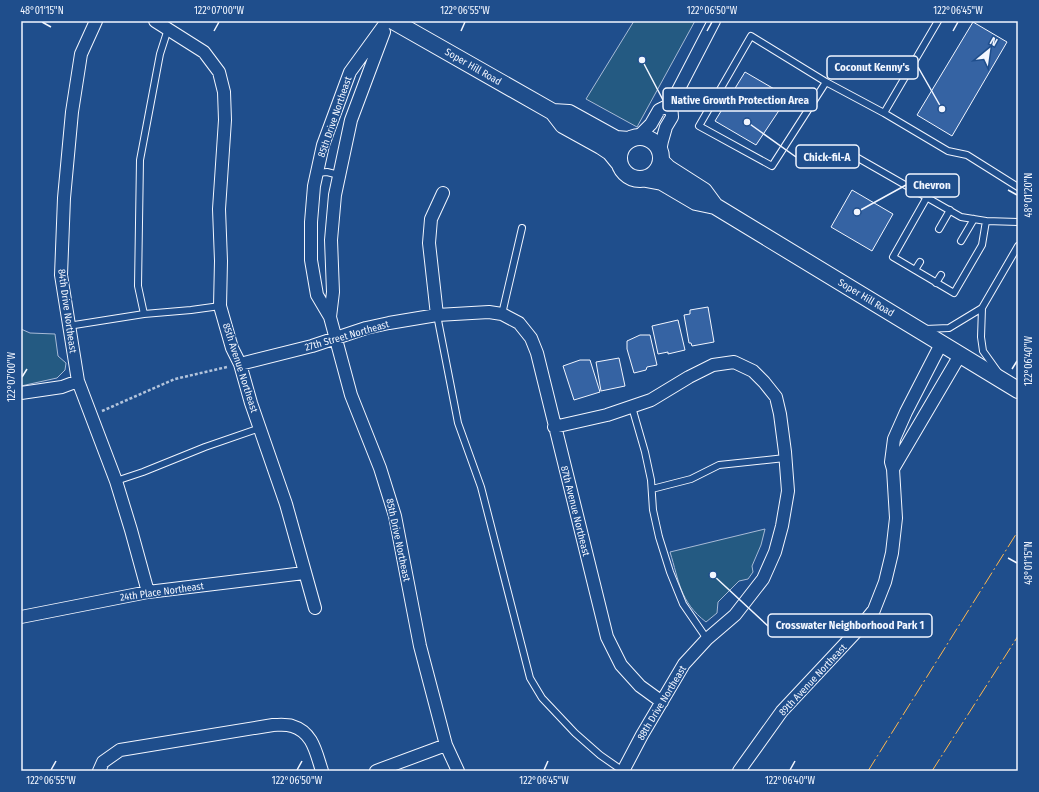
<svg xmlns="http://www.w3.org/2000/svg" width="1039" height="792" font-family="'Fira Sans Condensed',sans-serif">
<rect width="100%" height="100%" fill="#1f4e8c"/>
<path fill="#245a82" stroke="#a8bbd7" d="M 634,21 L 695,21 L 637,127 L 586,99 Z
M 21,329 L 30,333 L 55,334 L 58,356 L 66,363 L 65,370 L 57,378 L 21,386 Z
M 765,529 L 761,545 L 752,566 L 753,572 L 748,579 L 739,581 L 718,602 L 717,613 L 706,622 C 680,602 679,581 670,552 Z"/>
<path fill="#3563a3" stroke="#f2f6ff" d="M 973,22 L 1007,42 L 952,136 L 917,115 Z
M 745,72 L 788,97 L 756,145 L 715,121 Z
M 852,190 L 893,214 L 872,251 L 831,227 Z
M 708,307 L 714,342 L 692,346 L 691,343 L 689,343 L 684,315 L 690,314 L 690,310 Z
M 678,320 L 685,350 L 668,354 L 668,352 L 658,354 L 652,326 Z
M 640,335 L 650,335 L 657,365 L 647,367 L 646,370 L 634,373 L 627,349 L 627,341 Z
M 619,358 L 625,386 L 601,391 L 596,362 Z
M 580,360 L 590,360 L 600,392 L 574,400 L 563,366 Z"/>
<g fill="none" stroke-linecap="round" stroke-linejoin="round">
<defs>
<path id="service" d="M 938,21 L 884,113 L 948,151 L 967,155 L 1018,187
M 826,82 L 772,166 L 699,126 L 751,36 L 826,82 L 884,113
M 851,154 L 961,217 L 986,221 L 1018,222
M 317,173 L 327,172 L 339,175
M 927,197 L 893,257 L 954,293 L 982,245 L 986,221
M 939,229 L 950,210
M 961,241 L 974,219
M 915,270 L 920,262
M 936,283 L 941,275
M 144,314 L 138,286 L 140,160 L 160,54 L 168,29
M 502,314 L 522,228
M 437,315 L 458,423 L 481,487 L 530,678 L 542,698 L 575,733 L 600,755 L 623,771
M 68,326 L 144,314 L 191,310 L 220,306
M 925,329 L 949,328 L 982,308
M 998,372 L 983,351 L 981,337 L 982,308 L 1018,246
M 632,407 L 645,452 L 651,480 L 653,510 L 659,537 L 670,572 L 683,604 L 707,639
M 116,481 L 143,472 L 205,447 L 260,428
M 652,489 L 691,479 L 719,465 L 785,458"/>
<path id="minor" d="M 96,21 L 81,54 L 72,112 L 64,198 L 61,275 L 78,381 L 116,481 L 131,530 L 148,592
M 155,21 L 204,52 L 219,72 L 224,92 L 225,120 L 219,209 L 221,261 L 220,306 L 232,348 L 240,364 L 251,403 L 286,504 L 315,608
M 387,21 L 350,72 L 323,145 L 314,186 L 311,222 L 311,260 L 317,295 L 330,317 L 351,395 L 380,468 L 395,516 L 420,646 L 446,745 L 458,771
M 671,104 L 714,21
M 638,137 L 651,124 L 659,110 L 671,104
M 660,151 L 662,141 L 666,127 L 672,117 L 671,104
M 437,315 L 429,243 L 431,219 L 443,193
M 330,317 L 333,292 L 331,240 L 335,195 L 351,120 L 384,32
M 240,364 L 312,346 L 366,328 L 389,323 L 437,315 L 489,312 L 502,314 L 519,323 L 531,338 L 537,353 L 607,637 L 621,665 L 640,686 L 662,702
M 21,393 L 62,387 L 78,381
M 554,427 L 607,415 L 651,400 L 689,377 L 713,365 L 734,362 L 753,371 L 764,382 L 776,397 L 780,414 L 785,452 L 788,491 L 782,526 L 775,552 L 763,579 L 735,615 L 707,639 L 684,664 L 642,735 L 623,771
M 893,469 L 960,355
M 21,617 L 148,592 L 304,573
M 99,771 L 103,762 L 120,750 L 273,725 C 279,725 286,724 292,726 C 313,732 316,753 322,771
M 376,771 L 446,745
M 739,771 L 782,711 L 857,631 L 874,610 L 885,582 L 892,553 L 896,518 L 893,469 L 891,462 L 894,439 L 906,412 L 941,344"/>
<path id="tertiary" d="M 393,21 L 553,112 L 563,125 L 601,146 L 610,152 L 619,163
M 553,112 L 569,113 L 616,139 L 629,140
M619 158a21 21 0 1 1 42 0a21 21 0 1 1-42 0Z
M 661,161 L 668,168 L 704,191 L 715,206
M 646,179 L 662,182 L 696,202 L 715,206 L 1018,390"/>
</defs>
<use href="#service" stroke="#f2f6ff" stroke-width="8"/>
<use href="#minor" stroke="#f2f6ff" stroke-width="14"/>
<use href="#tertiary" stroke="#f2f6ff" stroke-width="18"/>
<path stroke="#b3c4dc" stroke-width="2.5" stroke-dasharray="3 2" stroke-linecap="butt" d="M 102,411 L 175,379 L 227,367"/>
<use href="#service" stroke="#1f4e8c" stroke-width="6"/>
<use href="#minor" stroke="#1f4e8c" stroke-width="12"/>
<use href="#tertiary" stroke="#1f4e8c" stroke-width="16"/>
<path stroke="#ffb74d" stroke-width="1" stroke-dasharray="14 3 2 3" stroke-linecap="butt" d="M 868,771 L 1018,531
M 932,771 L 1018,636"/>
</g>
<path fill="none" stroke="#f2f6ff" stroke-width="1.5" d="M 42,22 L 51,27M 214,31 L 219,22M 461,31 L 465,22M 707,31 L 712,22M 953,31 L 958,22M 1008,190 L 1017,195M 1012,369 L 1017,361M 22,377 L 27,369M 1008,558 L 1017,563M 51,770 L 56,761M 297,770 L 302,761M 544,770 L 548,761M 790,770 L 795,761"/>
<g text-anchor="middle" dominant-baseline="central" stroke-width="3" stroke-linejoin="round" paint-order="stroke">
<g font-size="10" fill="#f2f6ff" stroke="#1f4e8c">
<text transform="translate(473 67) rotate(30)">Soper Hill Road</text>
<text transform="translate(335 117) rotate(-71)">85th Drive Northeast</text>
<text transform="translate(866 298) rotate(31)">Soper Hill Road</text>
<text transform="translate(67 311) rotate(82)">84th Drive Northeast</text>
<text transform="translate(347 336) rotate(-16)">27th Street Northeast</text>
<text transform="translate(240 368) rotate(72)">85th Avenue Northeast</text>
<text transform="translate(575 511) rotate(76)">87th Avenue Northeast</text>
<text transform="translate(398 540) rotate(78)">85th Drive Northeast</text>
<text transform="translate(162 592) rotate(-8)">24th Place Northeast</text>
<text transform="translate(813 680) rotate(-47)">89th Avenue Northeast</text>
<text transform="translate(662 703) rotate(-59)">88th Drive Northeast</text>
</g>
</g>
<path fill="none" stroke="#f2f6ff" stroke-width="1.5" d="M942 109L918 67M642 60L663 100M747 122L796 157M857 212L906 185M713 575L768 626"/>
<g fill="#f2f6ff" stroke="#1f4e8c" stroke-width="1.5">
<circle cx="942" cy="109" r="4"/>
<circle cx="642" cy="60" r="4"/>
<circle cx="747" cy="122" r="4"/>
<circle cx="857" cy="212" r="4"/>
<circle cx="713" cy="575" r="4"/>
</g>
<g fill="#1f4e8c" stroke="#f2f6ff" stroke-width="1.5">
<rect x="827" y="56" width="91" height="23" rx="4"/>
<rect x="663" y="88" width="154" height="23" rx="4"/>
<rect x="796" y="145" width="63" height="23" rx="4"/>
<rect x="906" y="174" width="53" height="23" rx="4"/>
<rect x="768" y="614" width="164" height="23" rx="4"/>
</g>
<g font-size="11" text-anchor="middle" font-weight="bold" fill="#f2f6ff">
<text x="872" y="71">Coconut Kenny's</text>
<text x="740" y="104">Native Growth Protection Area</text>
<text x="827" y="161">Chick-fil-A</text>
<text x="932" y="189">Chevron</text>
<text x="850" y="629">Crosswater Neighborhood Park 1</text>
</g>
<rect width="1039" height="792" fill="none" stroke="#1f4e8c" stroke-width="44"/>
<g transform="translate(989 50) rotate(29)" stroke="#1f4e8c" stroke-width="3" paint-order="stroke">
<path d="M0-3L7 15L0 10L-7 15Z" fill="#f2f6ff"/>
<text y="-6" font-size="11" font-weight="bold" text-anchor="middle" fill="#f2f6ff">N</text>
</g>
<rect x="22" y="22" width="995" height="748" fill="none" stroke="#f2f6ff" stroke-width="1.5"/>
<g font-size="10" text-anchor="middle" fill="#f2f6ff">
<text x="42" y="14">48°01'15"N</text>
<text x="219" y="14">122°07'00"W</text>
<text x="465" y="14">122°06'55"W</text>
<text x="712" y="14">122°06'50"W</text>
<text x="958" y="14">122°06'45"W</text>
<text transform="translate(1028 195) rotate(-90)" y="4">48°01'20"N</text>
<text transform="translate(1028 361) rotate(-90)" y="4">122°06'40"W</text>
<text transform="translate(11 377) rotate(-90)" y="4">122°07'00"W</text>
<text transform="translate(1028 563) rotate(-90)" y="4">48°01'15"N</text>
<text x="51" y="784">122°06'55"W</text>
<text x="297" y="784">122°06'50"W</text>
<text x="544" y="784">122°06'45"W</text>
<text x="790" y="784">122°06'40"W</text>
</g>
</svg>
